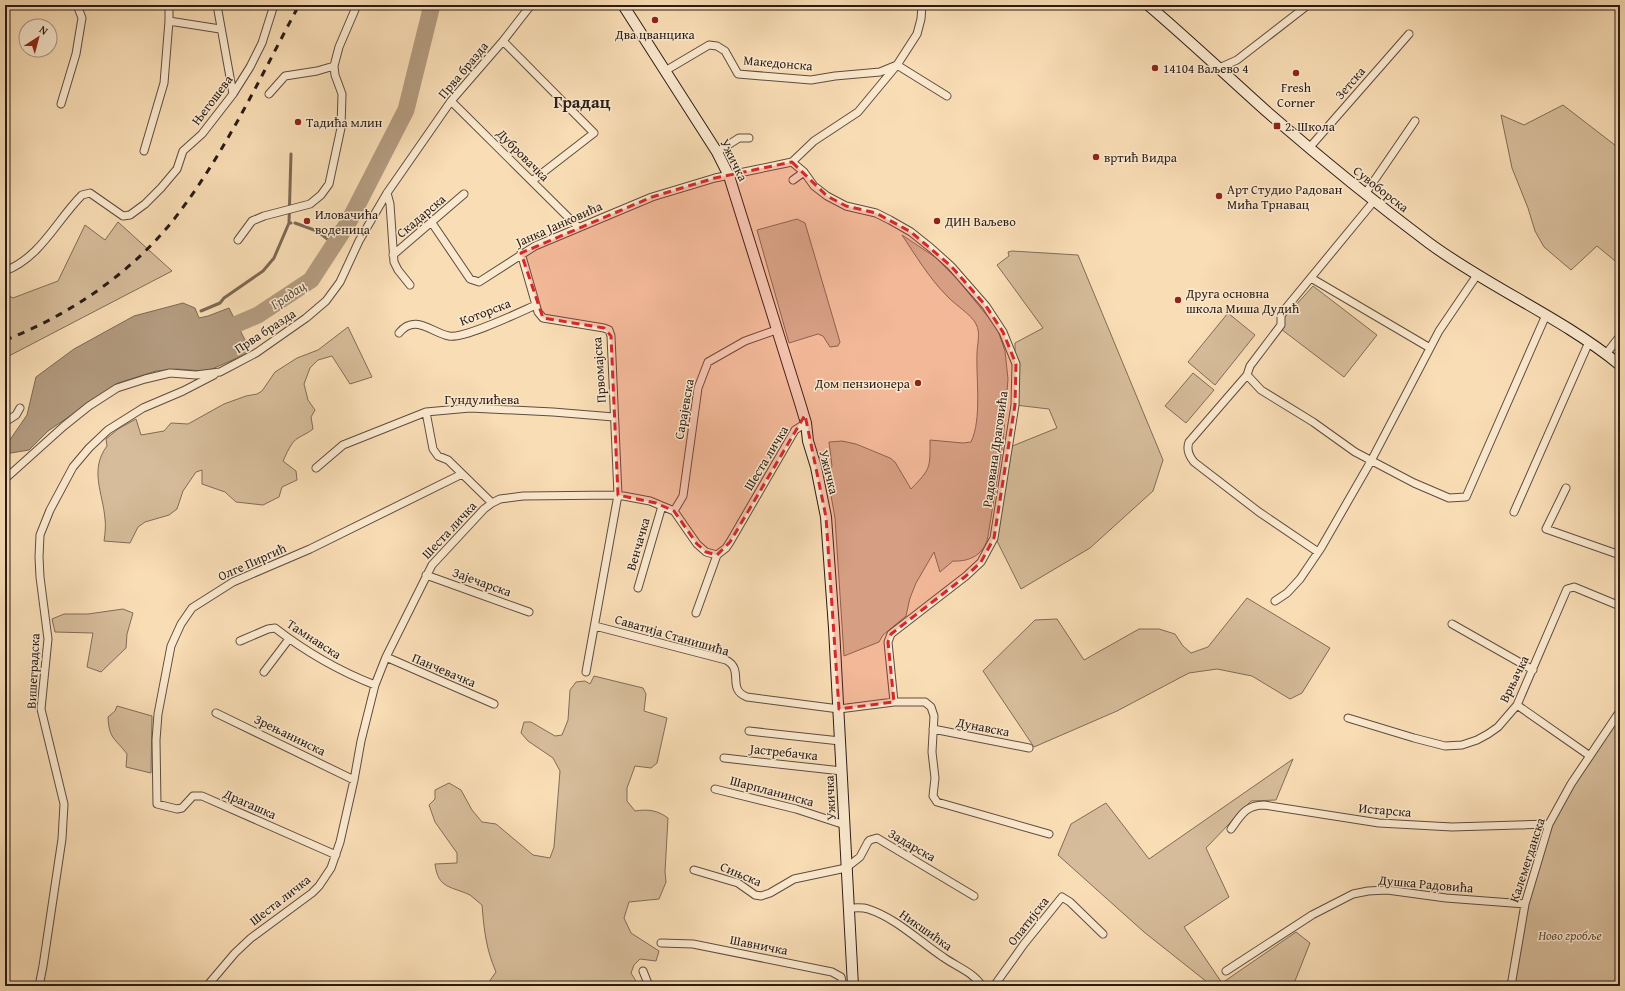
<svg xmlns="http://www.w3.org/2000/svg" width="1625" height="991" font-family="'Gentium Book Plus',serif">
<rect width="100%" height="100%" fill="#f9ddb5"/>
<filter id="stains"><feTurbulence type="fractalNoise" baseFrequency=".005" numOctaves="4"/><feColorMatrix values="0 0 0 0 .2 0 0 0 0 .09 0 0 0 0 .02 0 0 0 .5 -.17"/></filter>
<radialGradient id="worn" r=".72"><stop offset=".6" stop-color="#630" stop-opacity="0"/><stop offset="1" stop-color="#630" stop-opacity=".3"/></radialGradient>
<path fill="#d6bc9a" stroke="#806c58" d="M 1563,105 L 1620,149 L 1620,265 L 1597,246 L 1571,270 L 1544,247 L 1535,231 L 1528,208 L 1512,168 L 1501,115 L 1524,125 Z
M 797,219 L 805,223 L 840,342 L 838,346 L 830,347 L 823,336 L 818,334 L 789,343 L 757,230 Z
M 118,222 L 172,271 L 5,358 L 5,294 L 13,298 L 58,281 L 85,225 L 105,240 Z
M 902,235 L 935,257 L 958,280 L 997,328 L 1005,351 L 1008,379 L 1003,442 L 988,536 C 985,554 970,562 953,561 L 940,572 L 934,552 L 916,583 L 910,598 L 906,616 L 883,635 L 879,642 L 844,656 L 835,518 L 827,473 L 832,466 L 829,442 L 842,441 L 856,444 L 890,458 L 895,462 L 911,489 C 931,468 930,469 930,440 L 963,443 L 971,442 C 982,419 976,379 977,354 C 977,344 981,333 976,324 C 971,314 955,305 947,296 C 929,278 916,256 902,235 Z
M 1012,251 L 1078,255 L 1163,460 L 1153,491 L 1090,548 L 1021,589 L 996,539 L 1010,447 L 1057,428 L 1049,409 L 1015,405 L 1015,343 L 1043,328 L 997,265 L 1009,256 L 1008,252 Z
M 1313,286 L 1377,335 L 1344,377 L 1277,326 Z
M 1228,313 L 1255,335 L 1215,385 L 1188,362 Z
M 348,327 L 372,377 L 350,384 L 332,356 L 318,360 L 310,368 L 304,384 L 308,400 L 315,410 L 311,417 L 313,429 C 308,433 303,435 298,438 C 291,442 287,453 283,461 L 296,471 L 297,480 L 282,487 L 279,497 L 263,505 L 236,502 L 225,492 L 202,484 L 202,470 L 196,472 L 183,491 L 177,509 L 169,515 L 145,522 L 138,527 L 130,543 L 104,541 C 105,534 106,526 105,519 C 103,493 89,470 107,446 L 106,439 L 118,429 L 136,419 L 141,435 L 164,431 L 171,423 L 188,424 L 224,404 L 246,396 L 257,394 L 262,391 L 275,372 L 297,358 L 318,350 Z
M 1193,373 L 1214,390 L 1186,423 L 1165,406 Z
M 1247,598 L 1330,648 L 1302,693 L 1290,699 L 1252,676 L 1217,669 L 1189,673 L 1117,711 L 1034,747 L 983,671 L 1035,620 L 1057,619 L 1084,660 L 1139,629 L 1159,629 L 1175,634 L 1183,646 L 1191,653 L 1208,647 Z
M 123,609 L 133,613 L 127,634 L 126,648 L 101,672 L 87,667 L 93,633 L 55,632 L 52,619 L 64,614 L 88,614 Z
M 594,676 L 643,688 L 646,694 L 644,711 L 667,718 L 657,763 L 651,768 L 635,766 L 627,788 L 627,801 L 635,811 C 648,809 657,810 668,818 L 665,872 L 666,882 L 659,899 L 629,902 L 624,918 L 631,933 L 659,951 L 656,961 L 640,959 L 634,965 L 631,973 L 639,986 L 486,986 L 496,972 C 486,949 484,930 482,905 C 478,902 474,898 470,895 C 451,886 438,889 435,864 L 457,863 L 457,853 L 435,822 L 429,805 L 435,799 L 435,790 L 449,783 L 461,790 L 472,810 L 482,822 L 496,824 L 533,855 L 550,858 L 554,847 L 560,771 L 553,758 L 528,741 L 521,733 L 524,722 L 531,722 L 555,736 L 562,735 L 568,720 L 570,690 L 576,682 L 585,681 L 590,684 Z
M 117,706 L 152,716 L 151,773 L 126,767 L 127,754 C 115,738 109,739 108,717 L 115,711 Z
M 1620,711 L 1620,986 L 1511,986 L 1525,904 L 1549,824 Z
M 1293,759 L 1276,800 L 1251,801 L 1206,848 L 1229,897 L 1184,927 L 1222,983 L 1296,932 L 1310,943 L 1293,986 L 1212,986 L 1144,932 L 1058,855 L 1071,824 L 1106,803 L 1149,859 Z"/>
<path fill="#b39b7f" stroke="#7c6855" d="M 183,303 L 195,308 L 199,318 L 208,316 L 229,308 L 251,352 L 212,369 L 202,371 L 178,369 L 156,371 L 118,383 L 48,431 L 29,450 L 5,454 L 5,447 L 27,415 L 36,377 L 74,349 L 134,316 Z"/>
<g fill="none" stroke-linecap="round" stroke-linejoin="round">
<path stroke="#7c6855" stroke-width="3" d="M 289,223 L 291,154
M 295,223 L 317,231 L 334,244
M 201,311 L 220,303 L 224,298 L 263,271 L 274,258 L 289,223 L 291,223"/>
<path stroke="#b39b7f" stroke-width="17" d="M 216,333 L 258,315 L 311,280 L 348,223 L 406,110 L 432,5"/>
<defs>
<path id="minor" d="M 217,5 L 233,94
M 169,21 L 220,29
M 503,41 L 594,133 L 532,181
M 1219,68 L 1237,60 L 1308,5
M 665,71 L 709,45 L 717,46 L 725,51 L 738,74 L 811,80 L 835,76 L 880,72 L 897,65 L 947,96
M 269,94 L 285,76 L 317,71 L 334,66
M 451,101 L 578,227
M 61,104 L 76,54 L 82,18 L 77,5
M 1310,147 L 1409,34
M 144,151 L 164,83 L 169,21 L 169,5
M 717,152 L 739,138 L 749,138
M 792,162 L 804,172 L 814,186 L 827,196 L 846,206 L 876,213 L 890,220 L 911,232 L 931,248 L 951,266 L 986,306 L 1003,332 L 1016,364 L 1015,405 L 994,538 L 981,562 L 966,576 L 891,634 L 888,642 L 894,702
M 793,180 L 804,172
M 387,193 L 390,204 L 394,262 L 398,270 L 410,285
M 1365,194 L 1415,121
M 1374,201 L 1281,314 L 1281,325 L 1250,366 L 1247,375 L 1261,390 L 1313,422 L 1355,452 L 1414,483 L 1449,498 L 1466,497 L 1546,315
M 432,223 L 470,279 L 479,282 L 535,246 L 652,197 L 715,178 L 792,162 L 814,141 L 858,112 L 897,65 L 917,34 L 921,19 L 922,5
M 238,240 L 252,221 L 264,216 L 310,204 L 321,195 L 329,184 L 341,128 L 342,94 L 335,75 L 334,66 L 339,47 L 357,5
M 521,253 L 538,312 L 543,318 L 604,328 L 609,330 L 611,336 L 618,495 L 586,672
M 393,255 L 464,194
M 5,271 C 41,257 56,221 82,195 L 90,193 L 123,216 L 130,215 L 145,204 L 161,188 L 177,169 L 183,151 L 202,134 L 233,94 L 250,67 L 262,43 L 274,5
M 1311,278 L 1430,348
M 399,333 C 415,313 432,333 449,336 C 464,339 520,312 536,305
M 1606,354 L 1620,336
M 1247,375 L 1189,442 C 1186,450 1189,456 1194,462 L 1259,512 L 1318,552
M 426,412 L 433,449 L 438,456 L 448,460 L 492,503
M 5,422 L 16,415 L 20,408
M 316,468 L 343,445 L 426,412 L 470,408 L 553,412 L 614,417
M 5,479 L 64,426 L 89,406 L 117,388 L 145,379 L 170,373 L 196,375 L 220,372 L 256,353 L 306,318 L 326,301 L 340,282 L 359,241 L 387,193 L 451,101 L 503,41 L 531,5
M 1566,488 L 1546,529 L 1620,555
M 674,511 L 683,496 L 698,388 L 708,362 L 745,341 L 776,330
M 1514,512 L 1589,342
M 426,575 L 529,612
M 638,588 L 662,506
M 1275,601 L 1287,593 L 1300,579 L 1321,548 L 1371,461 L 1439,331 L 1477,275
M 696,613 L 717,555
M 1452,624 L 1533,670
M 595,626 L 726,660 C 745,670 726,689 747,697 L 839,709 L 894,702 L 925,702 L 931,707 L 934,716 L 932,752 L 935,778 L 933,796 L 937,802 L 1049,834
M 240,641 L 268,629 L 275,628 C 306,652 339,671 375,685
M 386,657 L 494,704
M 264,672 L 289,639
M 1517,705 L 1590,756
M 216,713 L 354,780
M 1348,718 L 1414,738 L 1445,746 L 1462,745 L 1477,740 L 1488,734 L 1498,727 L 1517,705 L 1567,589 L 1574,587 L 1620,606
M 933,729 L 1029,748
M 749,731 L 840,741
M 724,758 L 842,771
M 715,789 L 796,809 L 845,825
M 1231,829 C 1241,815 1246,805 1264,805 L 1379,823 L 1452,827 L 1549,824
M 336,855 L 202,796 L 193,796 L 182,808 L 177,809 L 157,804 L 156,740 L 158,714 L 171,646 L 181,624 L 192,608 L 233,582 L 310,549 L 462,474
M 694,870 L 738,883 L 755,895 L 761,896 L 770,893 L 794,879 L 846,868 L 860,857 L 868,842 L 870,840 L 877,838 L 974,896
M 850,908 C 855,908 862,907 868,909 C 896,918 919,941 943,957 C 957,967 973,972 982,986
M 661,943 L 693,944 L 832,972 L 841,977 L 843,986
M 643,971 L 649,986
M 1226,971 L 1312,915 L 1353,894 L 1368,891 L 1387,890 L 1446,898 L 1525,904
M 39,986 L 43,966 L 62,839 L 64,804 L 41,709 L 48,639 L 40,577 L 39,557 L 40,535 L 50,510 L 73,467 L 89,448 L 108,430 L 143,408 L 183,391 L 214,375
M 207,986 L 235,953 L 251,938 L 312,893 L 319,886 L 331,868 L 340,842 L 354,780 L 361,741 L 375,685 L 386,657 L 432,565 L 484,509 L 492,503 L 500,499 L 523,496 L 618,495 L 650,501 L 674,511 L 697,544 L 706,552 L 717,555 L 726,548 L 730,542 L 795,430 L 806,423
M 994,986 L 1024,944 L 1062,897 L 1070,902 L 1103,934
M 1511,986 L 1525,904 L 1549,824 L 1571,784 L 1620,711"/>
<path id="secondary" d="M 623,5 L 717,152 L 729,176 L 800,403 L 806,423 L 808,441 L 816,467 L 826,517 L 834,628 L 853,986
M 1148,5 C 1188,39 1226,75 1265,110 C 1318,156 1373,201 1429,243 C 1490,288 1561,317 1620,365"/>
</defs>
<use href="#minor" stroke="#5e4c3e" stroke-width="9"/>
<use href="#secondary" stroke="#2a1c16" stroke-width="12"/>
<use href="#minor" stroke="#fbe9cf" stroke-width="7"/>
<use href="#secondary" stroke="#fbe9cf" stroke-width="10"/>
<path stroke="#2a1c16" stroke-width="3" stroke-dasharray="7 7" stroke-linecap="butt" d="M 5,340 C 71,315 139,268 181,210 C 228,147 262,74 299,5"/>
</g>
<path fill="#d62828" fill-opacity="0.2" stroke="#d62828" stroke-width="3" stroke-dasharray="8 5" stroke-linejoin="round" d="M 792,162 L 827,196 L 846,206 L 876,213 L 911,232 L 951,266 L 986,306 L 1003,332 L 1016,364 L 1015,405 L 994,538 L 981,562 L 966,576 L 891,634 L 888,642 L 894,702 L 839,709 L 826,517 L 805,415 L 730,542 L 717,555 L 706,552 L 697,544 L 674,511 L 656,503 L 618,495 L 611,336 L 604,328 L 543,318 L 521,253 L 652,197 L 715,178 Z"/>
<g fill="#8f2418" stroke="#fbe9cf" stroke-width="1.5">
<circle cx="655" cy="20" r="4"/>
<circle cx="1155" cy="68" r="4"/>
<circle cx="1296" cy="73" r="4"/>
<circle cx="298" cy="122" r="4"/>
<rect x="1273" y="122" width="8" height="8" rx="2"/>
<circle cx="1096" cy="157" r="4"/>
<circle cx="1219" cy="196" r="4"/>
<circle cx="307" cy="221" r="4"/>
<circle cx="937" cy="221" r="4"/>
<circle cx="1178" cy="300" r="4"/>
<circle cx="918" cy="383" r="4"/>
</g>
<g text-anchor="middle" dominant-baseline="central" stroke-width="3" stroke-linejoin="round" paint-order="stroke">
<g font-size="13" fill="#2a1c16" stroke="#fbe9cf" text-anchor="start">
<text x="655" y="34" text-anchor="middle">Два цванцика</text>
<text x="1163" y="68">14104 Ваљево 4</text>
<text x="1296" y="87" text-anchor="middle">Fresh<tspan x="1296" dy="15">Corner</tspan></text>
<text x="306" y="122">Тадића млин</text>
<text x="1285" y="126">2. Школа</text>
<text x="1104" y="157">вртић Видра</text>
<text x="1227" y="189">Арт Студио Радован<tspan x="1227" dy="15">Мића Трнавац</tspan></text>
<text x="315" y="214">Иловачића<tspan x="315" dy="15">воденица</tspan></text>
<text x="945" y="221">ДИН Ваљево</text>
<text x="1186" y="293">Друга основна<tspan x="1186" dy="15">школа Миша Дудић</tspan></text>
<text x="910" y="383" text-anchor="end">Дом пензионера</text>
</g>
<g font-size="13" fill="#2a1c16" stroke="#fbe9cf">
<text transform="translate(778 63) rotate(5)">Македонска</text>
<text transform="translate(463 70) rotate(-50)">Прва бразда</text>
<text transform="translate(1350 83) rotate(-49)">Зетска</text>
<text transform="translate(212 100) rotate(-53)">Његошева</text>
<text transform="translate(523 155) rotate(45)">Дубровачка</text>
<text transform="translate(734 160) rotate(64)">Ужичка</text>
<text transform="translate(1381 189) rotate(38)">Сувоборска</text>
<text transform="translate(421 216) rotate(-40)">Скадарска</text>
<text transform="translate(559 224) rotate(-24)">Јанка Јанковића</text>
<text transform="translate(485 312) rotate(-21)">Которска</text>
<text transform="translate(265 331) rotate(-33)">Прва бразда</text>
<text transform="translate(599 370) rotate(-94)">Првомајска</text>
<text x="482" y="399">Гундулићева</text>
<text transform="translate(684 409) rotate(-80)">Сарајевска</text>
<text transform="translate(995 449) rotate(-82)">Радована Драговића</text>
<text transform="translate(766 458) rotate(-59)">Шеста личка</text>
<text transform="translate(829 472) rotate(76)">Ужичка</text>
<text transform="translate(449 530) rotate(-47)">Шеста личка</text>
<text transform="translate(638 544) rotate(-74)">Венчачка</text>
<text transform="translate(252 562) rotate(-24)">Олге Пиргић</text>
<text transform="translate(482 582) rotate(20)">Зајечарска</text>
<text transform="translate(672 635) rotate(16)">Саватија Станишића</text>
<text transform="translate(314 639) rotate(33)">Тамнавска</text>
<text transform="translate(444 670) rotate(23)">Панчевачка</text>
<text transform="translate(33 671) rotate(-87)">Вишеградска</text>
<text transform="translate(1514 679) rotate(-64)">Врњачка</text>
<text transform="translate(983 727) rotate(11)">Дунавска</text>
<text transform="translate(290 735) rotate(26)">Зрењанинска</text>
<text transform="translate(784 752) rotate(6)">Јастребачка</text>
<text transform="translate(772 791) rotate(15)">Шарпланинска</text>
<text transform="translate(830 798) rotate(-93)">Ужичка</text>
<text transform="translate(250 804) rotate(24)">Драгашка</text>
<text transform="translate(1385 810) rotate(5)">Истарска</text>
<text transform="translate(912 845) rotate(30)">Задарска</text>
<text transform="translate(1527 860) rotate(-72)">Калемегданска</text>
<text transform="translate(741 874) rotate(23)">Сињска</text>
<text transform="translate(1426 884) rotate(5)">Душка Радовића</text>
<text transform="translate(280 900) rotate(-38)">Шеста личка</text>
<text transform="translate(1028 921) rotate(-52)">Опатијска</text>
<text transform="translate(926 930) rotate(35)">Никшићка</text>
<text transform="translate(759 945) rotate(11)">Шавничка</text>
</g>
<g font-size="13" font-style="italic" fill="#5e4c3e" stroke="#fbe9cf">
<text x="1570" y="935">Ново гробље</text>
</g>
<g font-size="14" font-style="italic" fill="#614f40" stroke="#fbe9cf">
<text transform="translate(288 295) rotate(-34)">Градац</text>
</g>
<g font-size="17" font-weight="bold" fill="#2a1c16" stroke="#fbe9cf">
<text x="582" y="101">Градац</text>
</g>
</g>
<rect width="1625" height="991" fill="none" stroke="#f9ddb5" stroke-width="20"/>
<rect x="6" y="6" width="1613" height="979" fill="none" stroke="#2a1c16" stroke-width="2"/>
<rect x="10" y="10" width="1605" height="971" fill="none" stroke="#2a1c16"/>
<g transform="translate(38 38) rotate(36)"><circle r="19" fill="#fbe9cf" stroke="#a79785"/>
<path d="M0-3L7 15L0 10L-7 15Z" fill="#8f2418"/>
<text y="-6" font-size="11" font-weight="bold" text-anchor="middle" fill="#2a1c16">N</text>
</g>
<rect width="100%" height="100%" filter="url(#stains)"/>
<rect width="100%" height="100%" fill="url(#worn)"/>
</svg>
